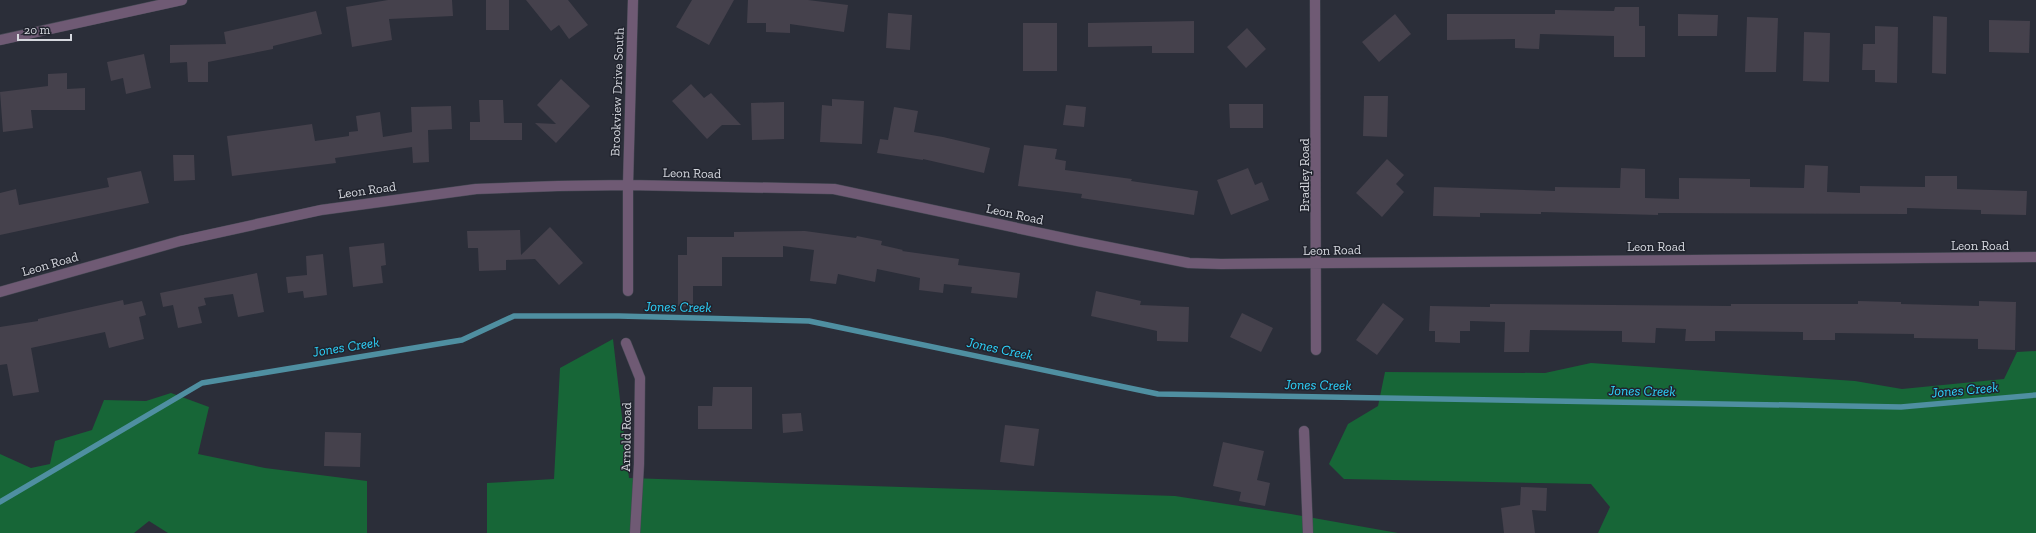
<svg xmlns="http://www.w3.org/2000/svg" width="2036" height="533" font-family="'Zilla Slab',serif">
<rect width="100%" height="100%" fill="#2b2e39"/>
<path fill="#176637" d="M 613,339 L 629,478 L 1175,496 L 1291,514 L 1398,533 L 487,533 L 487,483 L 554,479 L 560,368 Z
M 2036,351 L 2036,533 L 1598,533 L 1610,507 L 1591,484 L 1344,479 L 1329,464 L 1348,424 L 1378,406 L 1385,372 L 1545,373 L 1591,363 L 1855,381 L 1902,389 L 2004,379 L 2017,352 Z
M 171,393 L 209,407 L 198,454 L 265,468 L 367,481 L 367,533 L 168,533 L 149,521 L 134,533 L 0,533 L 0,454 L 31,468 L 50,464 L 55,441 L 92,430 L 104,400 L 146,401 Z"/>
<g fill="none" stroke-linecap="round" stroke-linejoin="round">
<path stroke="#4f8fa1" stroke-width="5.5" d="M 0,502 L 202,383 L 462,340 L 514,316 L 619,316 L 809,321 L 1158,394 L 1901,407 L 2036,395"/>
</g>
<path fill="#45414c" d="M 388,0 L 452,0 L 453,16 L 389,19 L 392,40 L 352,47 L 346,7 Z
M 486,0 L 509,0 L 509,30 L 486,30 Z
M 526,0 L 568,0 L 588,25 L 569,39 L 559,25 L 551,31 Z
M 692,0 L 734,0 L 709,45 L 676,27 Z
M 748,0 L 808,0 L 848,5 L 844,32 L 790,24 L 790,33 L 766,32 L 766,23 L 747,23 Z
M 1615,7 L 1639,7 L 1639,26 L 1645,26 L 1645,57 L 1614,57 L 1614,36 L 1540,34 L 1539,49 L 1515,48 L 1515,39 L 1447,40 L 1447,14 L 1555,14 L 1555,10 L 1614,11 Z
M 316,11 L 322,34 L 273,46 L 273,49 L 208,62 L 208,82 L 188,82 L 187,62 L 170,63 L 170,45 L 226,44 L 224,32 Z
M 888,13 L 912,15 L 910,50 L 886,48 Z
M 1395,14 L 1411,34 L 1379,62 L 1362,42 Z
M 1678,14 L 1718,15 L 1717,36 L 1678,36 Z
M 1933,16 L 1947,17 L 1946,74 L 1932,73 Z
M 1747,17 L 1778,18 L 1776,72 L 1745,72 Z
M 1989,20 L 2030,21 L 2029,53 L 1989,52 Z
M 1194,21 L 1194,53 L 1152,53 L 1152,46 L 1088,47 L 1088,23 Z
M 1023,23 L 1057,23 L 1057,71 L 1023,71 Z
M 1875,26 L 1898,27 L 1897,83 L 1875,82 L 1875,70 L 1862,70 L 1863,44 L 1875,44 Z
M 1247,28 L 1266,49 L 1246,68 L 1227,47 Z
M 1804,32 L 1830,33 L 1829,82 L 1803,81 Z
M 144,54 L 151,88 L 126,94 L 123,78 L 111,81 L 107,62 Z
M 67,73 L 67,89 L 85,88 L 85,110 L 31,110 L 33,128 L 3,132 L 0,92 L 48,86 L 48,74 Z
M 561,79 L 590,106 L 556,143 L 535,123 L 556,124 L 537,105 Z
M 691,84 L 704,98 L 711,93 L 741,125 L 722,125 L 707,139 L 672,101 Z
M 1364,96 L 1388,96 L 1387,137 L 1363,136 Z
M 832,99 L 864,101 L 862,144 L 820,142 L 822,105 L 832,106 Z
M 479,100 L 503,100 L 504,123 L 522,123 L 522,140 L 470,140 L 470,122 L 480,122 Z
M 784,102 L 784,139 L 752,140 L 751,103 Z
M 1229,104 L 1263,104 L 1263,128 L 1230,128 Z
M 1066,105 L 1086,107 L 1084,127 L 1063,125 Z
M 451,106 L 452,129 L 428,130 L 429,162 L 413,163 L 412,147 L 335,158 L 336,163 L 232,176 L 227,136 L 312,124 L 315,141 L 349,136 L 349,132 L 358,131 L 356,116 L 380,112 L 383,137 L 412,132 L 411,107 Z
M 894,107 L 918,111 L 914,132 L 943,137 L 990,148 L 984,173 L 923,159 L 923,160 L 877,153 L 880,139 L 888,140 Z
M 1024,145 L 1057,149 L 1055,159 L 1066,161 L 1065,170 L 1132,179 L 1131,181 L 1198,191 L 1194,215 L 1081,198 L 1082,194 L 1018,186 Z
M 173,155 L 194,155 L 195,180 L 174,181 Z
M 1387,159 L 1404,175 L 1396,184 L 1404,192 L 1382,217 L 1356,193 Z
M 1805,165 L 1828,166 L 1827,192 L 1860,193 L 1860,186 L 1925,187 L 1925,176 L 1957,176 L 1957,189 L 2027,191 L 2026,215 L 1981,214 L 1981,210 L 1907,208 L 1907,214 L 1658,213 L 1658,215 L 1541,212 L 1541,214 L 1480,213 L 1480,217 L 1433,216 L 1434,187 L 1555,191 L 1555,187 L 1620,188 L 1621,168 L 1645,169 L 1645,198 L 1679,199 L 1679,178 L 1750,179 L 1750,187 L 1804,188 Z
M 1248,168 L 1255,185 L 1262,182 L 1269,200 L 1231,215 L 1217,180 Z
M 141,171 L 149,203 L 0,235 L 0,193 L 16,189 L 19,205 L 109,187 L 107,178 Z
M 550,227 L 583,263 L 559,285 L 535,259 L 506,260 L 506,270 L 479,271 L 478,248 L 468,248 L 467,231 L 520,230 L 521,255 Z
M 805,231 L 856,238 L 857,236 L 882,241 L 881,245 L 903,250 L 902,251 L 959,259 L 958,265 L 1020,273 L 1017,298 L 971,293 L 972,287 L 944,284 L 943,293 L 919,290 L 920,278 L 877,269 L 875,282 L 838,274 L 836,284 L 810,281 L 814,250 L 783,246 L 783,257 L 722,257 L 722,286 L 693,286 L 693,307 L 678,306 L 678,255 L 687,255 L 687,237 L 734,237 L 734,232 Z
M 384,243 L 386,265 L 381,266 L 383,283 L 353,287 L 349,247 Z
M 323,254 L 327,295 L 304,298 L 303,291 L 288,293 L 286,277 L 307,275 L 306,256 Z
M 257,273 L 264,312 L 238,317 L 233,294 L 204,298 L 206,305 L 198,307 L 202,323 L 178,328 L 173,305 L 163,307 L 160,293 Z
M 1096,291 L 1141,301 L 1140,305 L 1189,307 L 1188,342 L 1157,341 L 1157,331 L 1091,316 Z
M 123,300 L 124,305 L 142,301 L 146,315 L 139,317 L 144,339 L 109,348 L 105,332 L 31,348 L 39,392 L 13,396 L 7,364 L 0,365 L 0,327 L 38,321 L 38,319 Z
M 1858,301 L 1901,302 L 1901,304 L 1979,306 L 1979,301 L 2016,302 L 2015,350 L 1978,349 L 1978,339 L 1914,338 L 1914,334 L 1835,333 L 1835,340 L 1803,340 L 1803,332 L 1715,331 L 1715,341 L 1685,341 L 1686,329 L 1656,328 L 1655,343 L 1622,342 L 1622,331 L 1530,330 L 1529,352 L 1504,352 L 1505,322 L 1470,321 L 1470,331 L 1460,331 L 1460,343 L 1435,342 L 1435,331 L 1429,331 L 1430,306 L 1490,307 L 1490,304 L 1731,306 L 1731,304 L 1858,304 Z
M 1383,303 L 1404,319 L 1377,355 L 1356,340 Z
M 1242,313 L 1273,328 L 1261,352 L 1230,337 Z
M 713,387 L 752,387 L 752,429 L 698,429 L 698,406 L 712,406 Z
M 801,413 L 803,431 L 783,433 L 782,414 Z
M 1005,425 L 1039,429 L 1034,466 L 1000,462 Z
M 325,432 L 361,433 L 360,467 L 324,466 Z
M 1223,442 L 1264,451 L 1257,480 L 1270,483 L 1265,506 L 1239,501 L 1241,492 L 1213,486 Z
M 1521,487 L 1547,488 L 1546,511 L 1532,510 L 1535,533 L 1504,533 L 1501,508 L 1520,505 Z"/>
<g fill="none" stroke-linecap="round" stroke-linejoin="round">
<defs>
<path id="street" d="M 1315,0 L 1316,350
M 0,40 L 182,0
M 628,291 L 628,185 L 633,0
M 0,292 L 180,241 L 321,210 L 476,189 L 558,186 L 628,185 L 834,189 L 1078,241 L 1189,263 L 1221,264 L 2036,257
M 626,343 L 640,378 L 639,464 L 635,533
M 1304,431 L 1308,533"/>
</defs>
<use href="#street" stroke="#464954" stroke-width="11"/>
<use href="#street" stroke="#6f5a74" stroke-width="10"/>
</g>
<g text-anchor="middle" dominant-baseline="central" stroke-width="3" stroke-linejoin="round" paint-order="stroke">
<g font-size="13" fill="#d6d8df" stroke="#21242e">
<text transform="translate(617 92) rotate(-88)">Brookview Drive South</text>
<text transform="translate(692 173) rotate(1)">Leon Road</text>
<text transform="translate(1304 175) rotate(-90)">Bradley Road</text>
<text transform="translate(367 190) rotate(-8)">Leon Road</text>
<text transform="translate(1015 214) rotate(12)">Leon Road</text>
<text x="1980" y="245">Leon Road</text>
<text x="1656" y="246">Leon Road</text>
<text transform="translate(1332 250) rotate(-1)">Leon Road</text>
<text transform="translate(50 264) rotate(-16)">Leon Road</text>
<text transform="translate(626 437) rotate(-89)">Arnold Road</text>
</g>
<g font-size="14" font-style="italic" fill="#2dd3fc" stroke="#21242e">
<text transform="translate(678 307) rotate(1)">Jones Creek</text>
<text transform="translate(346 347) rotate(-9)">Jones Creek</text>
<text transform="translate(1000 349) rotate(12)">Jones Creek</text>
<text transform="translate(1318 385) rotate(1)">Jones Creek</text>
<text transform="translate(1965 390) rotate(-5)">Jones Creek</text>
<text transform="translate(1642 391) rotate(1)">Jones Creek</text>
</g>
</g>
<path d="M18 34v6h53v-6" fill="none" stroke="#d6d8df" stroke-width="2"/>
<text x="24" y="34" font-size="12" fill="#d6d8df" stroke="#21242e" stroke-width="3" paint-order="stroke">20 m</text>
</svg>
